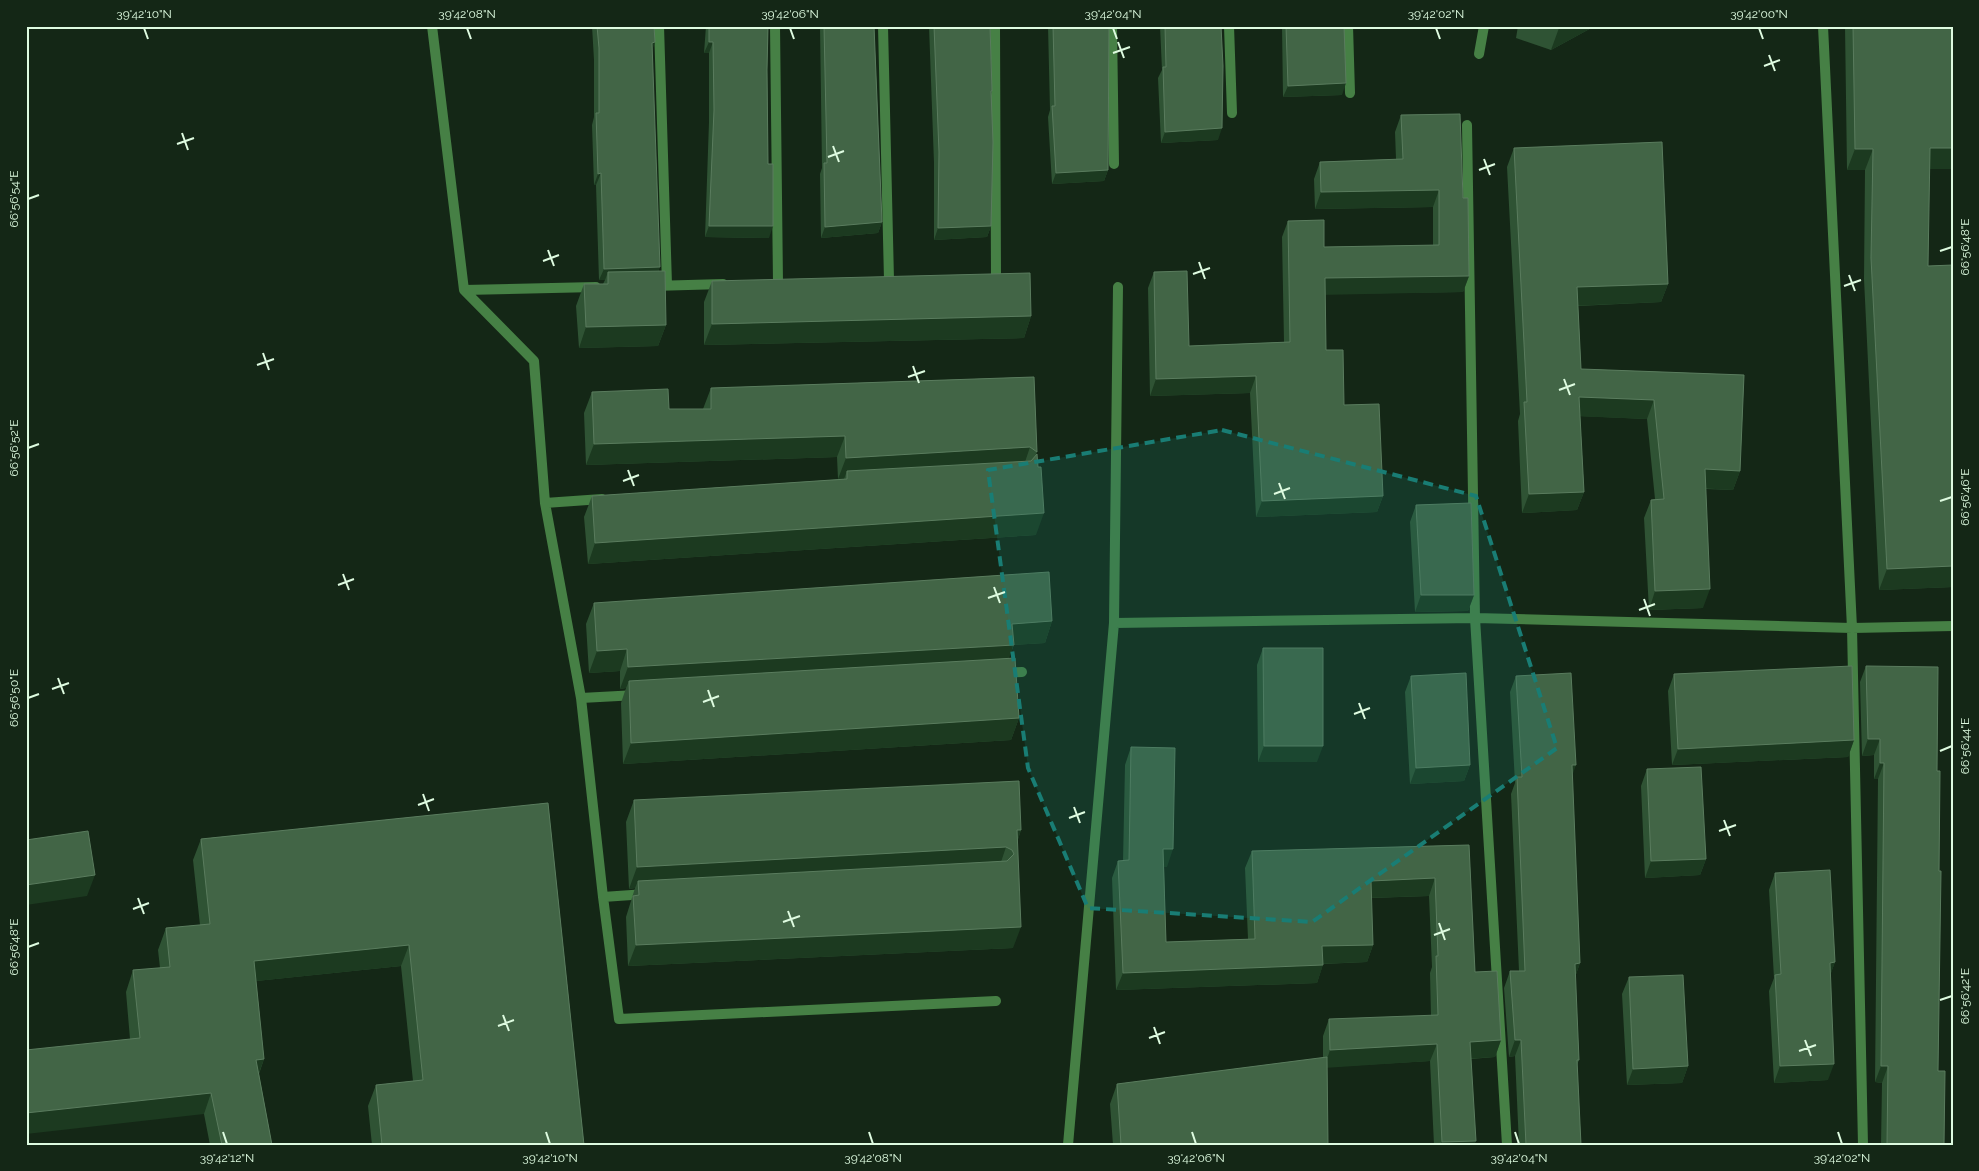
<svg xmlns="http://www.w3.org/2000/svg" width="1979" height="1171" font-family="Raleway,sans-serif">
<rect width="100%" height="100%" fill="#142716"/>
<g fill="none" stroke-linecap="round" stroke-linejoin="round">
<path stroke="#468045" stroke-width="10" d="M 432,26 L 464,290 L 534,361 L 545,503 L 581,698 L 603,897 L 619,1019 L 996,1001
M 659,26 L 667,285
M 775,26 L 778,283
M 883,26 L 889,280
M 995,26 L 996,278
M 1112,26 L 1114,164
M 1229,26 L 1232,113
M 1348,26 L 1350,93
M 1823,26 L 1852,628 L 1863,1145
M 1467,125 L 1475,618 L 1507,1145
M 653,286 L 723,284
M 464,290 L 596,287
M 545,503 L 602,499
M 1114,623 L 1475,618 L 1852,628 L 1953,626
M 1003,673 L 1022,672
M 581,698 L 637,695
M 603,897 L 646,894
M 1068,1145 L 1114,623 L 1118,287"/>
<path stroke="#468045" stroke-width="10" d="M 1479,54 L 1484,26"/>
</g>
<path fill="#2f5334" d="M 592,26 L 654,26 L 652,51 L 659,271 L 666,325 L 658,346 L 579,348 L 576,306 L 584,284 L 603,284 L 605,280 L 599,280 L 596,185 L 594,185 L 592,125 L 594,117 L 594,60 Z
M 706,26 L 768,26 L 767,70 L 769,238 L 705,237 L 709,122 L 709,53 L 704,53 Z
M 820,26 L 874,26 L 882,222 L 878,233 L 821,238 L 820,174 L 822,168 Z
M 929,26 L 990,26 L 992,91 L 991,96 L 991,226 L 987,237 L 934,240 L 934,163 Z
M 1048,26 L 1109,26 L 1108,170 L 1104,181 L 1052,184 L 1048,117 L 1050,110 Z
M 1160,26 L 1221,26 L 1218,140 L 1161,143 L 1158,78 L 1162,70 Z
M 1282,26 L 1344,26 L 1342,95 L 1283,97 Z
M 1518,26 L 1595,26 L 1551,50 L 1516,38 Z
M 1845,26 L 1953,26 L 1951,169 L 1929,169 L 1928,266 L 1953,265 L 1953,587 L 1879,590 L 1864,279 L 1865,170 L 1847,170 Z
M 1401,115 L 1463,198 L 1469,276 L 1463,292 L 1325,294 L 1326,350 L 1344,405 L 1383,496 L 1377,512 L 1256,517 L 1250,393 L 1150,396 L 1148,288 L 1154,272 L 1189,346 L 1284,342 L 1282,237 L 1288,221 L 1324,247 L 1433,245 L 1433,207 L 1315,209 L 1314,179 L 1320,162 L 1396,159 L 1395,132 Z
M 1514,148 L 1668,284 L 1661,302 L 1578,306 L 1581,369 L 1744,375 L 1740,471 L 1733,490 L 1706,489 L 1703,608 L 1649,610 L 1644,518 L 1651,500 L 1655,499 L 1647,419 L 1580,416 L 1584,492 L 1577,510 L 1522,513 L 1518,421 L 1520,414 L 1507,167 Z
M 712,281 L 1031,316 L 1024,338 L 704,345 L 704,302 Z
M 1034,377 L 1037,452 L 1036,455 L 1036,535 L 588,564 L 584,517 L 592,496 L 844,479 L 838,479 L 837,457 L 586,465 L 584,413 L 592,392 L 669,409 L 703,409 L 711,388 Z
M 1416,505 L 1474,595 L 1468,611 L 1415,612 L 1410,522 Z
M 594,603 L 1052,621 L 1045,643 L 1014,645 L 1008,659 L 1019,718 L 1011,740 L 623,764 L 621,703 L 626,688 L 620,689 L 620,671 L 589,673 L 586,624 Z
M 1263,648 L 1317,762 L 1258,762 L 1257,665 Z
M 1866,666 L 1937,771 L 1939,871 L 1938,1071 L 1944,1145 L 1881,1145 L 1882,1083 L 1875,1082 L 1878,779 L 1874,779 L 1874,755 L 1862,756 L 1860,682 Z
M 1674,674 L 1854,740 L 1848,757 L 1672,765 L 1668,691 Z
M 1411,676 L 1470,765 L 1464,781 L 1410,784 L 1405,692 Z
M 1516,676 L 1572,775 L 1580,963 L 1575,977 L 1579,1060 L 1577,1065 L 1581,1145 L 1519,1145 L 1515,1056 L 1509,1057 L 1504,988 L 1510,971 L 1519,971 L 1511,794 L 1515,783 L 1510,692 Z
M 1131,747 L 1167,867 L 1164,867 L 1166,942 L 1248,939 L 1245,868 L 1252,851 L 1469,845 L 1475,972 L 1501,1040 L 1495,1057 L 1471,1059 L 1474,1145 L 1434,1145 L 1430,1061 L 1327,1067 L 1328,1145 L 1113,1145 L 1110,1104 L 1117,1084 L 1323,1058 L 1323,1036 L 1329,1019 L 1431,1016 L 1430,973 L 1432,967 L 1429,896 L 1371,898 L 1373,945 L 1367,962 L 1323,964 L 1317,983 L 1116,990 L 1112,878 L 1118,861 L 1123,861 L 1125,765 Z
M 1647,769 L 1706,859 L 1700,875 L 1645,878 L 1641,786 Z
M 634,800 L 1021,830 L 1017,842 L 1013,948 L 628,966 L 626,917 L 635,888 L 629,889 L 626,822 Z
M 548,803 L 584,1145 L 372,1145 L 368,1106 L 376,1085 L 413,1081 L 401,966 L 256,981 L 264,1059 L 259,1074 L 272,1145 L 210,1145 L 204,1114 L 130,1039 L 126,992 L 133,970 L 160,968 L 158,950 L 166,928 L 200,925 L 193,860 L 201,839 Z
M 1775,873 L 1835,962 L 1830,975 L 1828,1080 L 1774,1083 L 1769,991 L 1774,978 L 1769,890 Z
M 1629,977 L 1688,1066 L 1682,1083 L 1627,1085 L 1622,994 Z"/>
<path fill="#1c3a20" d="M 1563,26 L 1595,26 L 1551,50 L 1559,28 Z
M 655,42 L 651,54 L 652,43 Z
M 709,42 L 713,42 L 709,53 L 704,53 Z
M 1346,83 L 1342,95 L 1283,97 L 1288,86 Z
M 1222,128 L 1218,140 L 1161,143 L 1165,132 Z
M 1930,148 L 1953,148 L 1953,163 L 1951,169 L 1922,169 Z
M 1855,149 L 1873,149 L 1865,170 L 1847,170 Z
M 1108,170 L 1104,181 L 1052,184 L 1056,173 Z
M 601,173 L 596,185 L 594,185 L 598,174 Z
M 1439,190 L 1433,207 L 1315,209 L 1321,192 Z
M 882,222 L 878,233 L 821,238 L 825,227 Z
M 709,226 L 773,226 L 769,238 L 705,237 Z
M 991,226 L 987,237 L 934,240 L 938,228 Z
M 660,267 L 656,279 L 608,272 L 605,280 L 599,280 L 604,269 Z
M 1469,276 L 1463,292 L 1319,295 L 1325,278 Z
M 1668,284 L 1661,302 L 1570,306 L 1577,287 Z
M 1031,316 L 1024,338 L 704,345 L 712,324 Z
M 666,325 L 658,346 L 579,348 L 586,327 Z
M 1256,376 L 1250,393 L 1150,396 L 1156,379 Z
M 1579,397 L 1654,400 L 1647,419 L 1572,416 Z
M 845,436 L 837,457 L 586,465 L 594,444 Z
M 1030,447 L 1023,468 L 847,471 L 844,479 L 838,479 L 846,458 Z
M 1705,469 L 1740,471 L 1733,490 L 1698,488 Z
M 1584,492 L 1577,510 L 1522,513 L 1529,494 Z
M 1383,496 L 1377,512 L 1256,517 L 1262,501 Z
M 1044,513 L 1036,535 L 588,564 L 595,543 Z
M 1953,566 L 1953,587 L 1879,590 L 1887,569 Z
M 1710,589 L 1703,608 L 1649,610 L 1655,591 Z
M 1421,595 L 1474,595 L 1468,611 L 1415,612 Z
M 1052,621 L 1045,643 L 1014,645 L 1006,666 L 629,681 L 626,688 L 620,689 L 628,667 L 1012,624 Z
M 627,649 L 620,671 L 589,673 L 597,651 Z
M 1019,718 L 1011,740 L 623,764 L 631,743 Z
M 1868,739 L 1880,739 L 1874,755 L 1862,756 Z
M 1854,740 L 1848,757 L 1672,765 L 1678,749 Z
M 1264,746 L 1323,746 L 1317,762 L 1258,762 Z
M 1880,763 L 1884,763 L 1878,779 L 1874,779 Z
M 1470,765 L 1464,781 L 1410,784 L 1416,768 Z
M 1572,765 L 1576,765 L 1570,782 Z
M 1017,830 L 1021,830 L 1014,852 Z
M 1006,847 L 999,868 L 638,881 L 635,888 L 629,889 L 637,867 Z
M 1163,849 L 1173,849 L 1167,867 L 1157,867 Z
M 1706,859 L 1700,875 L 1645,878 L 1651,861 Z
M 95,875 L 87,896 L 26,905 L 26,885 Z
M 1435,878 L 1429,896 L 1364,898 L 1371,881 Z
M 1021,927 L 1013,948 L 628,966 L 636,945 Z
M 409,945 L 401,966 L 246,982 L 254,961 Z
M 1373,945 L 1367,962 L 1316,964 L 1322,946 Z
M 1835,962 L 1829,979 L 1830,963 Z
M 1580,963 L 1574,980 L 1575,964 Z
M 1323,965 L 1317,983 L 1116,990 L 1123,973 Z
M 1501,1040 L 1495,1057 L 1464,1059 L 1470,1042 Z
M 1515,1040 L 1521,1040 L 1515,1056 L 1509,1057 Z
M 1437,1044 L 1430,1061 L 1324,1068 L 1330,1050 Z
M 264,1059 L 256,1081 L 256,1060 Z
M 1834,1064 L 1828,1080 L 1774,1083 L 1780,1066 Z
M 1688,1066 L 1682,1083 L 1627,1085 L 1633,1069 Z
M 1881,1066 L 1888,1066 L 1882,1083 L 1875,1082 Z
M 211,1093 L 204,1114 L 26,1134 L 26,1113 Z
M 1476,1141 L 1474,1145 L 1441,1145 L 1442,1142 Z"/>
<path fill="#426546" stroke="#5a7c5e" d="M 597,26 L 654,26 L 655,42 L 652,43 L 660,267 L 604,269 L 601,173 L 598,174 L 596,113 L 599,113 L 599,48 Z
M 709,26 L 768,26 L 767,70 L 768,164 L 773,164 L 773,226 L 709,226 L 714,110 L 713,42 L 709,42 Z
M 824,26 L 874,26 L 882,222 L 825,227 L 824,163 L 827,163 Z
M 934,26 L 990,26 L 992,91 L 991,91 L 993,142 L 991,226 L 938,228 L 939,152 Z
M 1053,26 L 1109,26 L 1108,170 L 1056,173 L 1052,106 L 1055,106 Z
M 1165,26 L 1221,26 L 1223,66 L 1222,128 L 1165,132 L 1163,67 L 1166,67 Z
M 1286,26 L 1344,26 L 1346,83 L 1288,86 Z
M 1553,26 L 1563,26 L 1559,28 Z
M 1853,26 L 1953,26 L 1953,148 L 1930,148 L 1928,266 L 1953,265 L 1953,566 L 1887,569 L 1871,258 L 1873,149 L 1855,149 Z
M 1460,114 L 1463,198 L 1468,198 L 1469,276 L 1325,278 L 1326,350 L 1343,350 L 1344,405 L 1379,404 L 1383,496 L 1262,501 L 1256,376 L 1156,379 L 1154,272 L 1187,271 L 1189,346 L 1290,342 L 1288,221 L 1324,220 L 1324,247 L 1439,245 L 1439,190 L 1321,192 L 1320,162 L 1403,159 L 1401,115 Z
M 1662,142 L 1668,284 L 1577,287 L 1581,369 L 1744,375 L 1740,471 L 1705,469 L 1710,589 L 1655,591 L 1651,500 L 1664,499 L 1654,400 L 1579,397 L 1584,492 L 1529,494 L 1524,402 L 1527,402 L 1514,148 Z
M 665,271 L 666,325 L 586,327 L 584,284 L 608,284 L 608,272 Z
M 1030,273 L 1031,316 L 712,324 L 712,281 Z
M 1034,377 L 1037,452 L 1030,447 L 846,458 L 845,436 L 594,444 L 592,392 L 668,389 L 669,409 L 711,409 L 711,388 Z
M 1037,454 L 1038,467 L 1041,467 L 1044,513 L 595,543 L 592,496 L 847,479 L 847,471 L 1031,461 Z
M 1471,503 L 1474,595 L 1421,595 L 1416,505 Z
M 1049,572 L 1052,621 L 1012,624 L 1014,645 L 628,667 L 627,649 L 597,651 L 594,603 Z
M 1263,648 L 1323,648 L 1323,746 L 1264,746 Z
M 1015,658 L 1019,718 L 631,743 L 629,681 Z
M 1852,666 L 1854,740 L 1678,749 L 1674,674 Z
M 1866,666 L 1938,667 L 1937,771 L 1940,771 L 1939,871 L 1941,871 L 1938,1071 L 1945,1071 L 1944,1145 L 1887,1145 L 1888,1066 L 1881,1066 L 1884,763 L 1880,763 L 1880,739 L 1868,739 Z
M 1466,673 L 1470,765 L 1416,768 L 1411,676 Z
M 1571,673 L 1576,765 L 1572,765 L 1580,963 L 1575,964 L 1579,1060 L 1577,1060 L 1581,1145 L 1526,1145 L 1521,1040 L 1515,1040 L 1510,971 L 1525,971 L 1517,777 L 1522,777 L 1516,676 Z
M 1131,747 L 1175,748 L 1173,849 L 1163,849 L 1166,942 L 1255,939 L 1252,851 L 1469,845 L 1475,972 L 1497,971 L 1501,1040 L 1470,1042 L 1476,1141 L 1442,1142 L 1437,1044 L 1330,1050 L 1329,1019 L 1438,1015 L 1436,956 L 1438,956 L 1435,878 L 1371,881 L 1373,945 L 1322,946 L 1323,965 L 1123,973 L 1118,861 L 1129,860 Z
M 1701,767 L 1706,859 L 1651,861 L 1647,769 Z
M 1019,781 L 1021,830 L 1017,830 L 1021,927 L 636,945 L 633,896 L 639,895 L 638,881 L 1007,861 L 1014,854 L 1012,850 L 1006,847 L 637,867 L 634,800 Z
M 548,803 L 584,1145 L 382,1145 L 376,1085 L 423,1080 L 409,945 L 254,961 L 264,1059 L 256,1060 L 272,1145 L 222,1145 L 211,1093 L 26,1113 L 26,1050 L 140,1038 L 133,970 L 170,967 L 166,928 L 210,924 L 201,839 Z
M 88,831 L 95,875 L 26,885 L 26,840 Z
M 1830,870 L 1835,962 L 1830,963 L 1834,1064 L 1780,1066 L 1775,975 L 1781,974 L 1775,873 Z
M 1683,975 L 1688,1066 L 1633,1069 L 1629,977 Z
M 1327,1057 L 1328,1145 L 1121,1145 L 1117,1084 Z"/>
<path fill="#197d74" fill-opacity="0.2" stroke="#197d74" stroke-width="4" stroke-dasharray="10 6" stroke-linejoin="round" d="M 1222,430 L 1476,496 L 1557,748 L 1312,922 L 1088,908 L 1028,768 L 988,470 Z"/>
<path fill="none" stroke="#defbe0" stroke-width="2" d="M 144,28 L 148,39M 467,28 L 471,39M 790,28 L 794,39M 1113,28 L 1117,39M 1436,28 L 1440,39M 1759,28 L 1763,39M 1118,42 L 1124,58M 1113,53 L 1130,47M 1769,55 L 1775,71M 1764,66 L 1780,60M 182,133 L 188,150M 177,144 L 194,138M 833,146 L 839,162M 828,157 L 844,151M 1484,159 L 1490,175M 1479,170 L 1495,164M 28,199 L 39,195M 548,250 L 554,266M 1940,251 L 1952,247M 543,261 L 559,255M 1199,262 L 1205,279M 1193,274 L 1210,268M 1849,275 L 1855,291M 1844,286 L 1861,280M 263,353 L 269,370M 257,365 L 274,359M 913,366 L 919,383M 908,377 L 925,371M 1564,379 L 1570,395M 1559,390 L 1575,384M 28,448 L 39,444M 628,470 L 634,486M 623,481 L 639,475M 1279,483 L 1285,499M 1274,494 L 1290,488M 1940,501 L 1952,497M 343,574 L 349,590M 338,585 L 354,579M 994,587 L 1000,603M 988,598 L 1005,592M 1644,599 L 1650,616M 1639,610 L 1655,604M 58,678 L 64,694M 52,689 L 69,683M 708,690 L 714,707M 28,698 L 39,694M 703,702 L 719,696M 1359,703 L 1365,719M 1354,714 L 1370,708M 1940,751 L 1952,746M 423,794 L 429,811M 418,805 L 434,799M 1074,807 L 1080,823M 1069,818 L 1085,812M 1724,820 L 1730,836M 1719,831 L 1736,825M 138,898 L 144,914M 133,909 L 149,903M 788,911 L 794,927M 783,922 L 800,916M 1439,923 L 1445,940M 1434,935 L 1450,929M 28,947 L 39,943M 1940,1000 L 1952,996M 503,1015 L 509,1031M 498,1026 L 514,1020M 1154,1027 L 1160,1044M 1149,1038 L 1165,1032M 1805,1040 L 1811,1056M 1799,1051 L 1816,1045M 223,1132 L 227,1144M 546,1132 L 550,1144M 869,1132 L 873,1144M 1192,1132 L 1196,1144M 1515,1132 L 1519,1144M 1838,1132 L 1842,1144"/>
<rect width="1979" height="1171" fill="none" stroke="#142716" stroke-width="55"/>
<rect x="28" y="28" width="1924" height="1116" fill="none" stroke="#defbe0" stroke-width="2"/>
<g font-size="12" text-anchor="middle" fill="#defbe0">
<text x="144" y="18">39°42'10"N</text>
<text x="467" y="18">39°42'08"N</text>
<text x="790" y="18">39°42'06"N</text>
<text x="1113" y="18">39°42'04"N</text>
<text x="1436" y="18">39°42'02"N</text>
<text x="1759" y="18">39°42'00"N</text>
<text transform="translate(14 199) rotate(-90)" y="4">66°56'54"E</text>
<text transform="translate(1965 247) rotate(-90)" y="4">66°56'48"E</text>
<text transform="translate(14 448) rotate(-90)" y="4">66°56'52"E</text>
<text transform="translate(1965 497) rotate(-90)" y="4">66°56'46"E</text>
<text transform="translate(14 698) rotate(-90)" y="4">66°56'50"E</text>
<text transform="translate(1965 746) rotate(-90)" y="4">66°56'44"E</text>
<text transform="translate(14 947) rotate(-90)" y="4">66°56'48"E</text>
<text transform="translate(1965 996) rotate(-90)" y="4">66°56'42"E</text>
<text x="227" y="1162">39°42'12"N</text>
<text x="550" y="1162">39°42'10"N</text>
<text x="873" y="1162">39°42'08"N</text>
<text x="1196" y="1162">39°42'06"N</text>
<text x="1519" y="1162">39°42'04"N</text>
<text x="1842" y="1162">39°42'02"N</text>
</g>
</svg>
